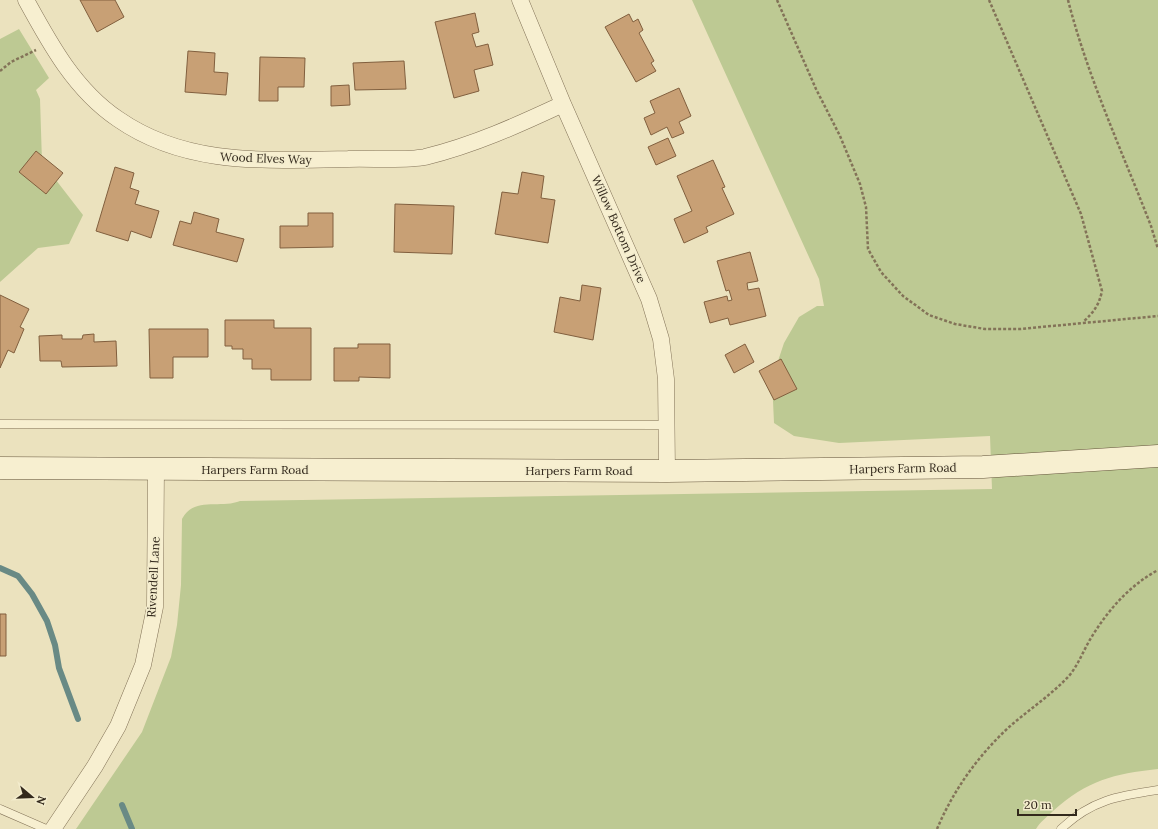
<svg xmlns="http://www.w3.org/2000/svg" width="1158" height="829" font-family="Lora,serif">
<rect width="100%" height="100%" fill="#ebe2be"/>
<path fill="#bdc993" d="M 692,0 L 1158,0 L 1158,769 C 1113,774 1088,780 1053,811 C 1047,817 1040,822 1036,829 L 76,829 L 142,732 L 171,657 L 177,625 L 181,585 L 182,519 C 194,496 221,509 240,501 L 992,489 L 990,436 L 839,443 L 794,436 L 774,423 L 772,379 L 784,343 L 799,317 L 817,306 L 824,306 L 819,279 Z
M 19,29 L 49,78 L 36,90 L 40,99 L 42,162 L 83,215 L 69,244 L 38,248 L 0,282 L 0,39 Z"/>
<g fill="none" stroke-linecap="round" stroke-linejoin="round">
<path stroke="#698a85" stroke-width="6" d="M 0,568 L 18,576 L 32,594 L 47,621 L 55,645 L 59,668 L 78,719
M 122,805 L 132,829"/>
</g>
<path fill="#c8a075" stroke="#815f3e" d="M 80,0 L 115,0 L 124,17 L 97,32 Z
M 475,13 L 479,32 L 472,34 L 476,47 L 488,44 L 493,65 L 474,70 L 479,91 L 454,98 L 435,22 Z
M 629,14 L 633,22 L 638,19 L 643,30 L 639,33 L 654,61 L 651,63 L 656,71 L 636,82 L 605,27 Z
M 188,51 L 215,53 L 214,72 L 228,73 L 226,95 L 185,92 Z
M 260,57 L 305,58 L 304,87 L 278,87 L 278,101 L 259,101 Z
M 404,61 L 406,89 L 355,90 L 353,63 Z
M 349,85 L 350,105 L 331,106 L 331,86 Z
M 679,88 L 691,116 L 679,122 L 684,133 L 672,138 L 667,127 L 651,135 L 644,118 L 655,113 L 650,101 Z
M 668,138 L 676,156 L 656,165 L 648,147 Z
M 36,151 L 63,173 L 46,194 L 19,172 Z
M 713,160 L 725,187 L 722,188 L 734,214 L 706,227 L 708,232 L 684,243 L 674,219 L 692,211 L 677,176 Z
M 115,167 L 134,173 L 130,188 L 139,191 L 135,204 L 159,211 L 151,238 L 131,231 L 128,241 L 96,231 Z
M 522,172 L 544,176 L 541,198 L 555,200 L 548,243 L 495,234 L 502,192 L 518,194 Z
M 395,204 L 454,206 L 452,254 L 394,252 Z
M 194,212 L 219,219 L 216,232 L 244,239 L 237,262 L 173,245 L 180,221 L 191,224 Z
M 308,213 L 333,213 L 333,247 L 280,248 L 280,226 L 308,226 Z
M 750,252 L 758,281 L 747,283 L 748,290 L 759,288 L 766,316 L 730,325 L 728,318 L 710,323 L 704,302 L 727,296 L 728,301 L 732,300 L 729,290 L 726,291 L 717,261 Z
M 582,285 L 601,288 L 593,340 L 554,332 L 560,297 L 580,301 Z
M 0,295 L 29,309 L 20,327 L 24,329 L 14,353 L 8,350 L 0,368 Z
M 225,320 L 274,320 L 274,328 L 311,328 L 311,380 L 271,380 L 271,369 L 252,369 L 252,359 L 243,359 L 243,349 L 232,349 L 232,346 L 225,346 Z
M 149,329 L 208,329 L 208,357 L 173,357 L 173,378 L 150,378 Z
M 94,334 L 94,342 L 116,341 L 117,366 L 62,367 L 61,361 L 40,361 L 39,336 L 62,335 L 62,339 L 82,339 L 83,335 Z
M 358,344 L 390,344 L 390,378 L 359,377 L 359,381 L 334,381 L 334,348 L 358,348 Z
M 745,344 L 754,362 L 734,373 L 725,355 Z
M 781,359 L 797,389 L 774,400 L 759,371 Z
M 0,614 L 6,614 L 6,656 L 0,656 Z"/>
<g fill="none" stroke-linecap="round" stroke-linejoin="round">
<defs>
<path id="service" d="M 0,424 L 667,425
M 0,809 L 46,829
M 1061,829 C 1091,800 1118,796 1158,790"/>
<path id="minor" d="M 26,0 C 50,44 75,90 118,119 C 187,167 267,160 348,159 C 369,158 405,161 425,157 C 474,145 518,125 563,104
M 520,0 L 563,104 L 649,299 L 661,339 L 666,379 L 667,471
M 53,829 L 95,766 L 118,726 L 143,665 L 155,607 L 156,468"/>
<path id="secondary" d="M 0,468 L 667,471 L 983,467 L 1158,456"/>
</defs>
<use href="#service" stroke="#837358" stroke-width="9"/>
<use href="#minor" stroke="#837358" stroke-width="17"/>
<use href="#secondary" stroke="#64543b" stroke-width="23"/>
<path stroke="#837358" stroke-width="2.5" stroke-dasharray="3 2" stroke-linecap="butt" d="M 777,0 L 816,89 L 840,136 L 860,184 L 866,207 L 868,249 L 881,272 L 903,296 L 929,315 L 955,324 L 985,329 L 1020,329 L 1158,316
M 989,0 L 1081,214 L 1102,291 C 1099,305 1094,312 1083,322
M 1068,0 C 1088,78 1122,151 1151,226 L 1158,249
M 0,71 L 11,62 L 36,50
M 937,829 C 953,791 977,757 1008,728 C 1027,711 1050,696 1068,677 C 1078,666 1083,651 1091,638 C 1108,610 1129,586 1158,570"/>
<use href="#service" stroke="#f7efd0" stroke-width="8"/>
<use href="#minor" stroke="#f7efd0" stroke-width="16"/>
<use href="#secondary" stroke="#f7efd0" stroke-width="22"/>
</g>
<g text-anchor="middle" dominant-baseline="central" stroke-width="3" stroke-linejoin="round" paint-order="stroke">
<g font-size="12" fill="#33291c" stroke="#f3eccd">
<text transform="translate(266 158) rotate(2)">Wood Elves Way</text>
<text transform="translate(619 229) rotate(66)">Willow Bottom Drive</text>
<text transform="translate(903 468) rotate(-1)">Harpers Farm Road</text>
<text x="255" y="469">Harpers Farm Road</text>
<text x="579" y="470">Harpers Farm Road</text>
<text transform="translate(153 577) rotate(-87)">Rivendell Lane</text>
</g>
</g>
<g transform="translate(32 797) rotate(109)" stroke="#f3eccd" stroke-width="3" paint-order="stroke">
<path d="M0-3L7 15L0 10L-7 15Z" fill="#33291c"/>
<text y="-6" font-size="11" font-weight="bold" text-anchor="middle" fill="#33291c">N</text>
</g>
<path d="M1018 809v6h58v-6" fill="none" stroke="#33291c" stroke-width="2"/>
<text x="1024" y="809" font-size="12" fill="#33291c" stroke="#f3eccd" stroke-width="3" paint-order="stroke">20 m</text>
</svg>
